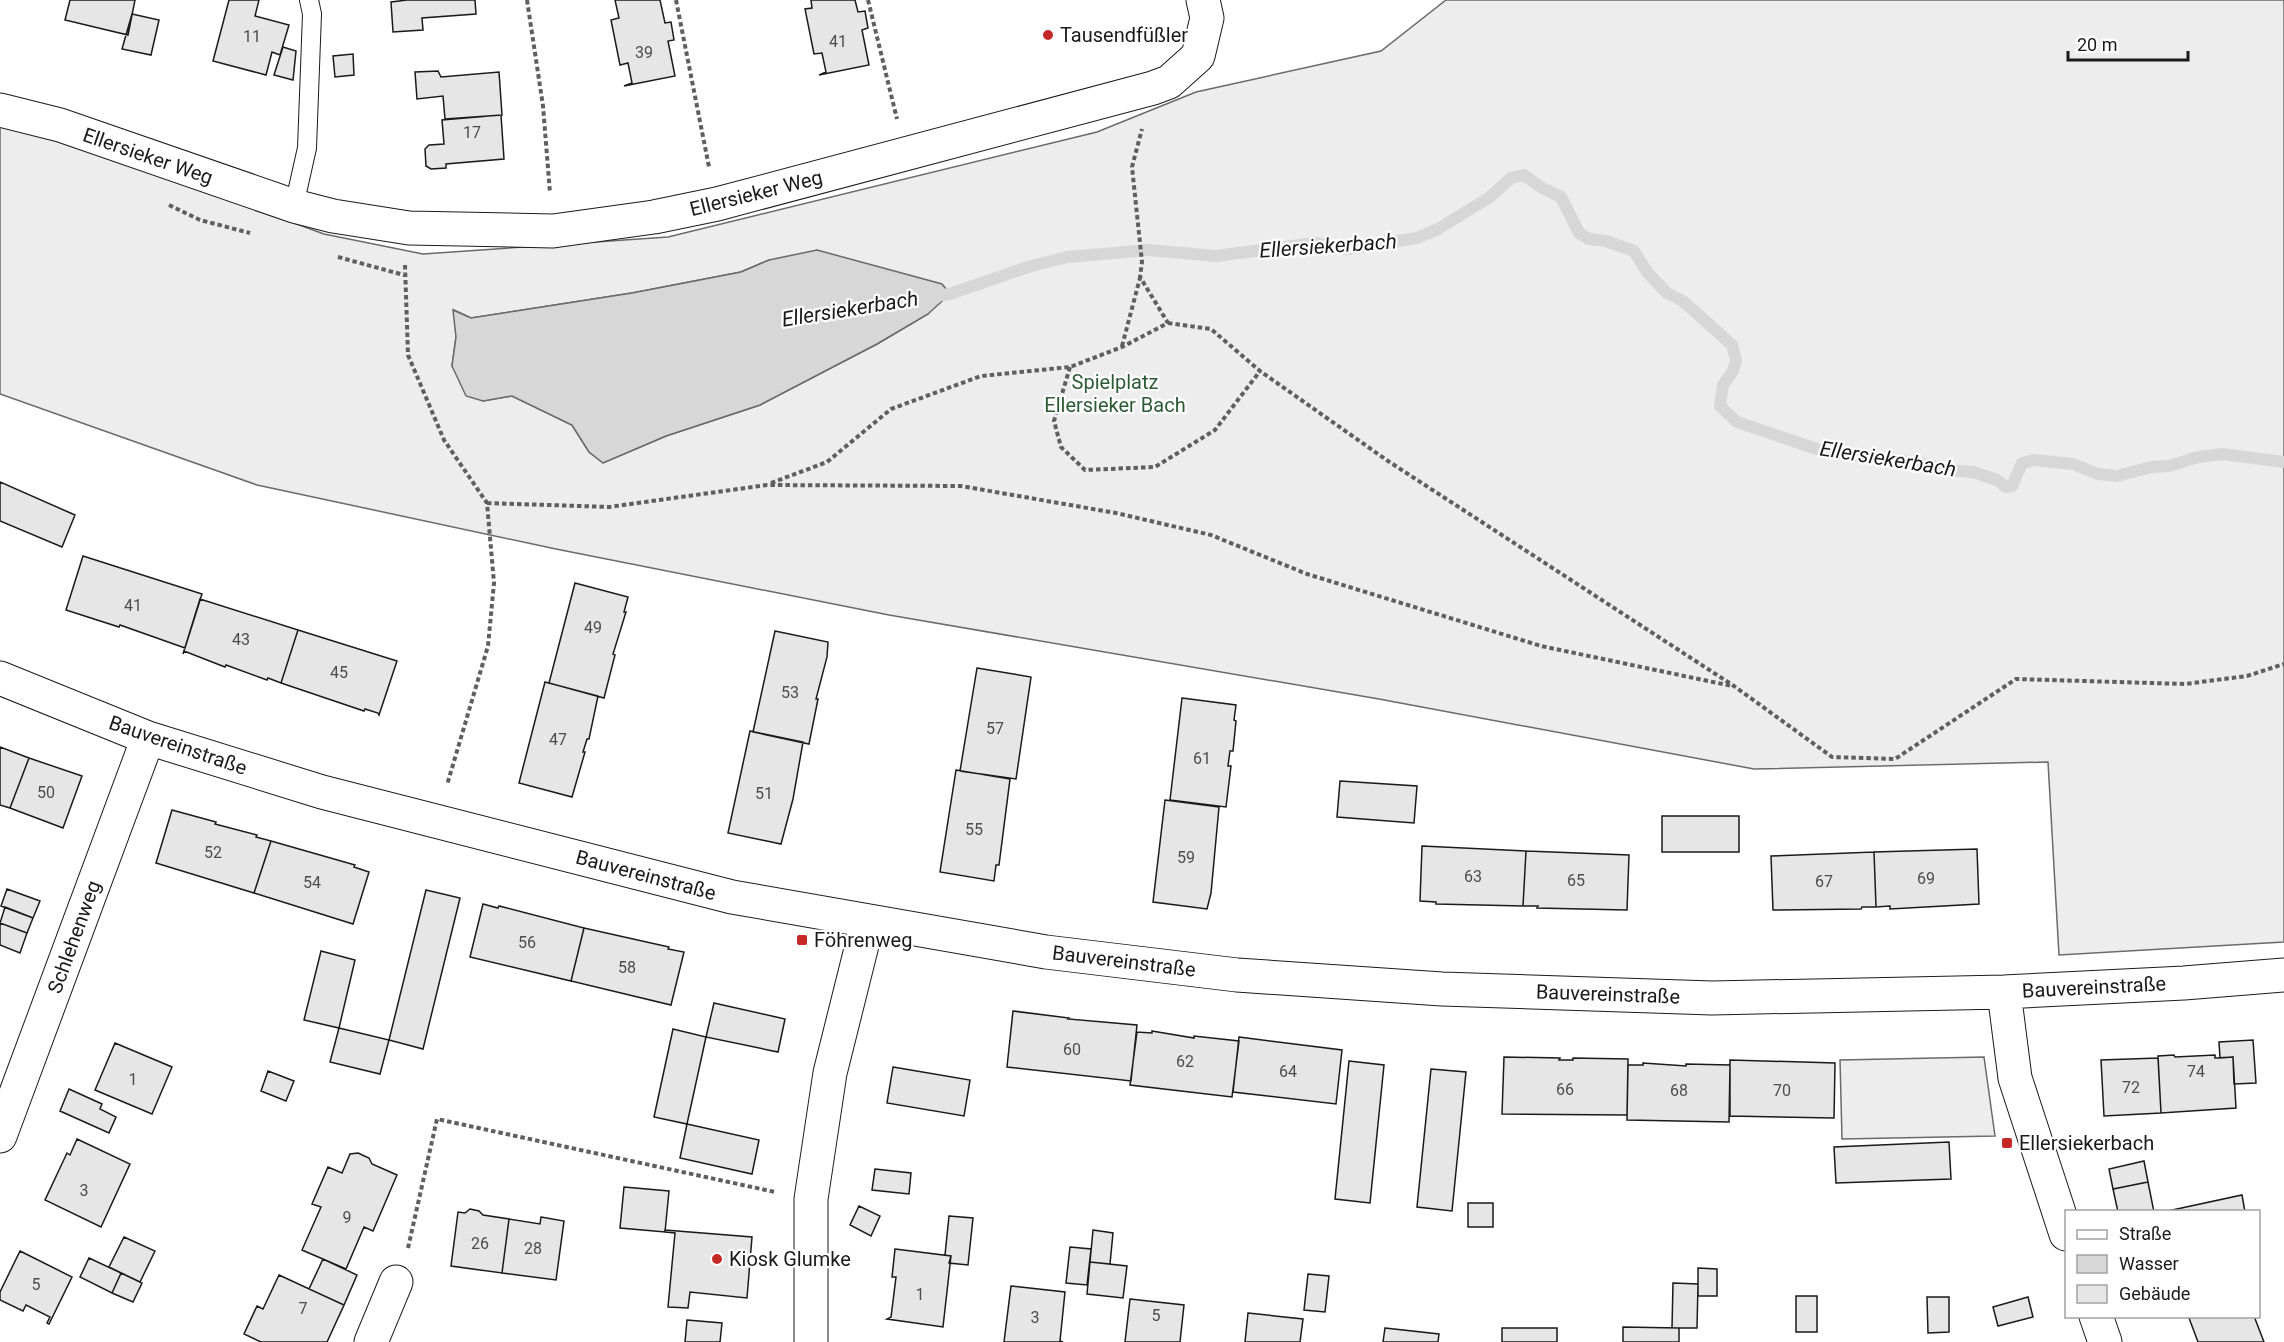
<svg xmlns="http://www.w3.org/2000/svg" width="2284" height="1342" font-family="Roboto,sans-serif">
<rect width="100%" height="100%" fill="#fff"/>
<path fill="#ededed" stroke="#6a6a6a" stroke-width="1.5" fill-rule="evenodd" d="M 1446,0 L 2284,0 L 2284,942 L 2059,955 L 2048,762 L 1754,769 L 1379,699 L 889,615 L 556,549 L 257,485 L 0,394 L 0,126 L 88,148 L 324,234 L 423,254 L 668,237 L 1097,132 L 1196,92 L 1381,51 ZM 769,260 L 928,314 L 877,344 L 760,405 L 666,436 L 603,463 L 589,452 L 572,425 L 512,396 L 483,401 L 452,366 L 456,337 L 454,310 L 471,318 L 632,293 L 741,272 Z
M 1984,1057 L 1995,1136 L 1842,1139 L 1840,1060 Z"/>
<path fill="#d7d7d7" stroke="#6a6a6a" stroke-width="1.5" d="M 817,250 L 942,284 L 950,294 L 928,314 L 877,344 L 760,405 L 666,436 L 603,463 L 589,452 L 572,425 L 512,396 L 483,401 L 466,396 L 452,366 L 456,337 L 453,310 L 471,318 L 632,293 L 741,272 L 769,260 Z"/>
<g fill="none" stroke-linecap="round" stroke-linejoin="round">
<path stroke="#d7d7d7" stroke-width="12" d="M 935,296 L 950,294 L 1028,267 L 1067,257 L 1149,250 L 1216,256 L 1315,243 L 1347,249 L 1417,238 L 1438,229 L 1490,197 L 1511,178 L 1524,175 L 1542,188 L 1561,197 L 1579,233 L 1589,239 L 1606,241 L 1634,251 L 1647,272 L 1667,293 L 1683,301 L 1732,345 L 1736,360 L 1733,371 L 1723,385 L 1720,406 L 1737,422 L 1826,452 L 1924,464 L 1947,470 L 1973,472 L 1997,480 L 2006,487 L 2012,486 L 2022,463 L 2034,460 L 2073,464 L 2098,474 L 2117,476 L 2151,467 L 2169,466 L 2198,457 L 2223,454 L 2284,462"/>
</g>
<path fill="#e6e6e6" stroke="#1a1a1a" stroke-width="1.5" d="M 70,0 L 135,0 L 128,35 L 65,20 Z
M 229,0 L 259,0 L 255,16 L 289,25 L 280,55 L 272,52 L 266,75 L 213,61 Z
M 407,0 L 475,0 L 476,14 L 422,18 L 423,30 L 393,32 L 391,2 Z
M 615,0 L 660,0 L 665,23 L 671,22 L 674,40 L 668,41 L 675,76 L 624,86 L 632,83 L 628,63 L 620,65 L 611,20 L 619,18 Z
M 811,0 L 855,0 L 858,12 L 865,11 L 868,28 L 862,30 L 869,65 L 819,75 L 826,72 L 822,53 L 814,54 L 805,9 L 812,8 Z
M 132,14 L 159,20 L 151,55 L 122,49 Z
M 283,47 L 296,51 L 293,80 L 274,75 Z
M 353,54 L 354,75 L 335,77 L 333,56 Z
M 438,71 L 441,77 L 499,72 L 502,115 L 445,119 L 443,96 L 417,99 L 415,72 Z
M 501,115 L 504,159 L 446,164 L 446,168 L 431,169 L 426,166 L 425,149 L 429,145 L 444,144 L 442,120 Z
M 0,482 L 75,515 L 62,547 L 0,521 Z
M 83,556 L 202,594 L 185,648 L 120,625 L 119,627 L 66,610 Z
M 575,583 L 628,597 L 624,612 L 626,612 L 613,654 L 615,655 L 604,698 L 549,683 Z
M 200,599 L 298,630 L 281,683 L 268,678 L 267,680 L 226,665 L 225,667 L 184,651 L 183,654 Z
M 298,630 L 397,661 L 379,715 L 378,713 L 365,709 L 364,711 L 281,683 Z
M 775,631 L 828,642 L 827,657 L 816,699 L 818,699 L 809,744 L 753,732 Z
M 977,668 L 1031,677 L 1016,779 L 960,771 Z
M 545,682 L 598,696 L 589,739 L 587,739 L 583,752 L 585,752 L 572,797 L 519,783 Z
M 1182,698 L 1236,705 L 1234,720 L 1236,721 L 1233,751 L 1230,751 L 1228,766 L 1231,766 L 1226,807 L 1170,800 Z
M 750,731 L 803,742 L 793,799 L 781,844 L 728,833 Z
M 0,747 L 29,758 L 10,808 L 0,805 Z
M 29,758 L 82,776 L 63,828 L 10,808 Z
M 956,770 L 1010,779 L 999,865 L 996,865 L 994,881 L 940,872 Z
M 1340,781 L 1417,786 L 1414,823 L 1337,817 Z
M 1165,800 L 1219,807 L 1211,893 L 1207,909 L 1153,902 Z
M 172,810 L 216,822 L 215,824 L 257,835 L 256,837 L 271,841 L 254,893 L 156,863 Z
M 1662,816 L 1739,816 L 1739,852 L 1662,852 Z
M 271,841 L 355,865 L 354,867 L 369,872 L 353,924 L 254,893 Z
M 1422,846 L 1526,851 L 1523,906 L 1436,904 L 1436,902 L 1420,901 Z
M 1977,849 L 1979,904 L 1890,909 L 1890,906 L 1876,907 L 1874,852 Z
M 1526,851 L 1629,855 L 1627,910 L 1537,908 L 1538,906 L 1523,906 Z
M 1874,852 L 1876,907 L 1862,907 L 1861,909 L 1773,910 L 1771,856 Z
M 7,889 L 40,901 L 33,918 L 1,906 Z
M 426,890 L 460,898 L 423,1049 L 389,1040 Z
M 483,904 L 498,908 L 499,906 L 584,928 L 571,981 L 470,957 Z
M 5,907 L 33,918 L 27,933 L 0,923 Z
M 0,923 L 27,933 L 20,953 L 0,945 Z
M 584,928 L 669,947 L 668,949 L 684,952 L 671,1005 L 571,981 Z
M 321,951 L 355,960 L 339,1028 L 304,1020 Z
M 714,1003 L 785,1019 L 778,1052 L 706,1037 Z
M 1013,1011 L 1069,1018 L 1068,1019 L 1137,1025 L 1131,1081 L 1007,1067 Z
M 339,1028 L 389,1040 L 380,1074 L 330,1062 Z
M 673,1029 L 706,1037 L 687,1124 L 654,1117 Z
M 1152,1031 L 1194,1038 L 1194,1036 L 1239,1041 L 1232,1097 L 1130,1085 L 1137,1032 L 1152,1033 Z
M 1239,1037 L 1342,1050 L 1336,1104 L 1233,1092 Z
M 2253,1040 L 2256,1083 L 2234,1084 L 2233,1057 L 2220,1058 L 2219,1042 Z
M 115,1043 L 172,1067 L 152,1114 L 95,1090 Z
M 2174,1055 L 2175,1057 L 2215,1055 L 2215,1058 L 2233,1057 L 2236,1108 L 2161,1113 L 2158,1056 Z
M 1504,1057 L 1560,1058 L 1559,1060 L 1573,1060 L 1573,1058 L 1628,1059 L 1627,1115 L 1502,1114 Z
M 2158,1058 L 2161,1113 L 2104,1116 L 2101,1060 Z
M 1730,1060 L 1835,1063 L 1834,1118 L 1730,1116 Z
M 1349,1061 L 1384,1065 L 1370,1203 L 1335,1199 Z
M 1643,1063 L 1686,1066 L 1686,1064 L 1730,1065 L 1729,1122 L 1627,1120 L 1628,1065 L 1643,1065 Z
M 893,1067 L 970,1080 L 964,1116 L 887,1103 Z
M 1431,1069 L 1466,1072 L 1452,1211 L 1417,1207 Z
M 268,1071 L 294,1081 L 286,1101 L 261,1091 Z
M 69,1089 L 102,1104 L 100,1109 L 116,1117 L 109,1133 L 60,1111 Z
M 687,1124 L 759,1140 L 752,1174 L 680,1158 Z
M 77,1139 L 130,1164 L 101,1227 L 45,1200 L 67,1153 L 70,1155 Z
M 1949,1142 L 1951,1179 L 1836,1183 L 1834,1147 Z
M 358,1153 L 369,1158 L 372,1164 L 397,1175 L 373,1231 L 364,1227 L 346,1269 L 302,1250 L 321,1207 L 312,1204 L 328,1167 L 342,1173 L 350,1154 Z
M 2144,1161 L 2148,1182 L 2113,1189 L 2109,1169 Z
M 875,1169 L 911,1173 L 909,1194 L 872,1190 Z
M 2148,1182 L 2154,1212 L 2118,1212 L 2113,1189 Z
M 624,1187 L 669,1191 L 665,1232 L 620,1228 Z
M 2242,1195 L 2245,1212 L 2163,1212 Z
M 1468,1203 L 1493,1203 L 1493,1227 L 1468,1227 Z
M 859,1206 L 880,1216 L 871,1236 L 850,1225 Z
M 470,1209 L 479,1211 L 483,1215 L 509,1219 L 502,1273 L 451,1266 L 458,1212 L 465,1213 Z
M 949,1216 L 973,1218 L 968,1265 L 949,1263 L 951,1256 L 945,1255 Z
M 541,1217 L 564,1221 L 556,1280 L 502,1273 L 509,1219 L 540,1224 Z
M 665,1230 L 752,1237 L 747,1298 L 690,1292 L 688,1308 L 668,1307 L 675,1233 L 665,1232 Z
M 1093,1230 L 1113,1233 L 1110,1264 L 1090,1262 Z
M 124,1237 L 155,1251 L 140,1282 L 109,1267 Z
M 1070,1247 L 1091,1249 L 1087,1285 L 1066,1283 Z
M 895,1249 L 951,1256 L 943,1327 L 887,1319 L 891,1317 L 896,1277 L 892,1277 Z
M 20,1251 L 72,1277 L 49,1324 L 47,1323 L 50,1317 L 26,1305 L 23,1311 L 0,1300 L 0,1292 Z
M 89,1258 L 121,1273 L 112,1293 L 80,1277 Z
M 323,1259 L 357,1275 L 344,1305 L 309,1289 Z
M 1090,1262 L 1127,1266 L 1123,1298 L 1087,1294 Z
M 1698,1268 L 1717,1269 L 1717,1296 L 1698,1296 Z
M 121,1273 L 142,1283 L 133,1302 L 112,1293 Z
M 1308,1274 L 1329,1276 L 1325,1312 L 1304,1310 Z
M 279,1275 L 344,1305 L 327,1342 L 261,1342 L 244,1334 L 257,1306 L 263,1309 Z
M 1673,1283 L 1698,1284 L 1697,1328 L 1672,1328 Z
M 1011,1286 L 1065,1292 L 1060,1341 L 1063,1342 L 1004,1342 Z
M 1796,1296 L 1817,1296 L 1817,1332 L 1796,1332 Z
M 1927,1297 L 1949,1297 L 1949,1332 L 1928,1333 Z
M 2028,1297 L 2033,1317 L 1998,1326 L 1993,1307 Z
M 1130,1299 L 1184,1305 L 1180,1342 L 1125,1342 Z
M 1248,1313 L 1303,1319 L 1300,1342 L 1245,1342 Z
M 2194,1316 L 2254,1316 L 2264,1342 L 2198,1342 L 2189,1318 Z
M 687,1320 L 722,1323 L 720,1342 L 685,1342 Z
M 1623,1327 L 1679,1328 L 1679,1342 L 1623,1342 Z
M 1385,1328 L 1439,1334 L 1438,1342 L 1383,1342 Z
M 1502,1328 L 1557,1328 L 1557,1342 L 1502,1342 Z"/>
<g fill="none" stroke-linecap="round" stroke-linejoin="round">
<defs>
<path id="service" d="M 294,206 L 307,148 L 312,14 L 309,0"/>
<path id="minor" d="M 0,110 L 60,125 L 294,206 L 333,216 L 409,228 L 553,231 L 654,217 L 717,204 L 1153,88 L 1169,82 L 1198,56 L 1207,18 L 1203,0
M 0,678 L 148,738 L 322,792 L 732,897 L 1046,952 L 1237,975 L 1442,989 L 1712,998 L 2004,992 L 2184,983 L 2284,975
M 2004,992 L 2015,1078 L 2066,1234
M 0,1136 L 148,738
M 2096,1316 L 2105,1342
M 371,1342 L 396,1282
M 811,1342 L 811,1199 L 830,1073 L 868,921"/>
</defs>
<use href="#service" stroke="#1a1a1a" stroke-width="20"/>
<use href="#minor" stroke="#1a1a1a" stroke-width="35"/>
<path stroke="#5f5f5f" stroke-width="4" stroke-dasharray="4.5 3" stroke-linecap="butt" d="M 527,0 L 543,106 L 550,193
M 676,0 L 709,167
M 868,0 L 897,119
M 169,205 L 200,220 L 250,233
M 338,257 L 404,275
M 405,265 L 408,355 L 444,440 L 487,503 L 494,583 L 488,646 L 447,785
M 1168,323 L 1211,329 L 1260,371 L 1388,461 L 1734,686 L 1832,757 L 1895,759 L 2016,679 L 2185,684 L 2247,676 L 2284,664
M 1122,346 L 1140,278
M 1070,367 L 1054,421 L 1061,447 L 1085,470 L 1155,467 L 1215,430 L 1260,371
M 771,483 L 827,462 L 891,409 L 981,376 L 1070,367 L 1122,347 L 1168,323 L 1140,277 L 1142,262 L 1132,167 L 1142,129
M 487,503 L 609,507 L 767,485 L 961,486 L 1116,513 L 1211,535 L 1307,574 L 1541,646 L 1732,686
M 408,1248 L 437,1119 L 775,1192"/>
<use href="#service" stroke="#fff" stroke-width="18"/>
<use href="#minor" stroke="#fff" stroke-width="33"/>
</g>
<g fill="#c62828" stroke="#fff" stroke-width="2">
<circle cx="1048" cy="35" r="6"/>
<rect x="796" y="934" width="12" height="12" rx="3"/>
<rect x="2001" y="1137" width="12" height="12" rx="3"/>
<circle cx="717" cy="1259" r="6"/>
</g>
<g text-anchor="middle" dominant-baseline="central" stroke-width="4.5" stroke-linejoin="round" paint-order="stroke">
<g font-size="16" fill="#4d4d4d">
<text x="252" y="36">11</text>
<text x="838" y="41">41</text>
<text x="644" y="52">39</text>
<text x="472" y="132">17</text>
<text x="133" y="605">41</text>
<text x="593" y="627">49</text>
<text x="241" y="639">43</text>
<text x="339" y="672">45</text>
<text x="790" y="692">53</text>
<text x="995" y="728">57</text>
<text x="558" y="739">47</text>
<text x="1202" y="758">61</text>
<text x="46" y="792">50</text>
<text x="764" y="793">51</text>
<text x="974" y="829">55</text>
<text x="213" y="852">52</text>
<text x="1186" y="857">59</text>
<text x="1473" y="876">63</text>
<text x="1926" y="878">69</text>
<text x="1576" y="880">65</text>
<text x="1824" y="881">67</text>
<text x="312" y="882">54</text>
<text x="527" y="942">56</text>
<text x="627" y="967">58</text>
<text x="1072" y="1049">60</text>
<text x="1185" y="1061">62</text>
<text x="1288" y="1071">64</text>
<text x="2196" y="1071">74</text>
<text x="133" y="1079">1</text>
<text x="2131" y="1087">72</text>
<text x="1565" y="1089">66</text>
<text x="1679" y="1090">68</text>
<text x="1782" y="1090">70</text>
<text x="84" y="1190">3</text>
<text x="347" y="1217">9</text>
<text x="480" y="1243">26</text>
<text x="533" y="1248">28</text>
<text x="36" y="1284">5</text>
<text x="920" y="1294">1</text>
<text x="303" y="1308">7</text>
<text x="1156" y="1315">5</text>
<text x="1035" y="1317">3</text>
</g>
<g font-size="20" fill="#1a1a1a" stroke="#fff" text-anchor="start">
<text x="1060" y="35">Tausendfüßler</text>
<text x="814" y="940">Föhrenweg</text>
<text x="2019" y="1143">Ellersiekerbach</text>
<text x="729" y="1259">Kiosk Glumke</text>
</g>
<g font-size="20" fill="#1a1a1a" stroke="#fff">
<text transform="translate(148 156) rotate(19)">Ellersieker Weg</text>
<text transform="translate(756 193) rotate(-14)">Ellersieker Weg</text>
<text transform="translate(178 745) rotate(19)">Bauvereinstraße</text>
<text transform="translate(646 875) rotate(15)">Bauvereinstraße</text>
<text transform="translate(74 937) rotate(-70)">Schlehenweg</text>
<text transform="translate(1124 961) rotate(7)">Bauvereinstraße</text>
<text transform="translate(2094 987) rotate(-3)">Bauvereinstraße</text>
<text transform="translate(1608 994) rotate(2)">Bauvereinstraße</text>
</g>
<g font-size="20" fill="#2b5a34" stroke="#fff">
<text x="1115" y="382">Spielplatz<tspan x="1115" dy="23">Ellersieker Bach</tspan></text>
</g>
<g font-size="21" font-style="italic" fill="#1a1a1a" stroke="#fff">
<text transform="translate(1328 246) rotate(-4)">Ellersiekerbach</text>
<text transform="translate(850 309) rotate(-9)">Ellersiekerbach</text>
<text transform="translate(1888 459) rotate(9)">Ellersiekerbach</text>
</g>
</g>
<rect x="2065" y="1210" width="195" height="108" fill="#ffffff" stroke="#a3a3a3" stroke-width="1.5"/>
<rect x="2077" y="1230" width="30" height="9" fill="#ffffff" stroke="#a3a3a3" stroke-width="1.5"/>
<text x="2119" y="1240" font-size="18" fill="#1a1a1a">Straße</text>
<rect x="2077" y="1255" width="30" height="18" fill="#d7d7d7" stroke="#a3a3a3" stroke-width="1.5"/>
<text x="2119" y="1270" font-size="18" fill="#1a1a1a">Wasser</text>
<rect x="2077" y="1285" width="30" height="18" fill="#e6e6e6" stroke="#a3a3a3" stroke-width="1.5"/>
<text x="2119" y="1300" font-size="18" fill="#1a1a1a">Gebäude</text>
<path d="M2068 51v9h120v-9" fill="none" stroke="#1a1a1a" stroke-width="3"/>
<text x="2077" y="51" font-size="18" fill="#1a1a1a" stroke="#ffffff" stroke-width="4.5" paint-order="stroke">20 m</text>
</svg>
